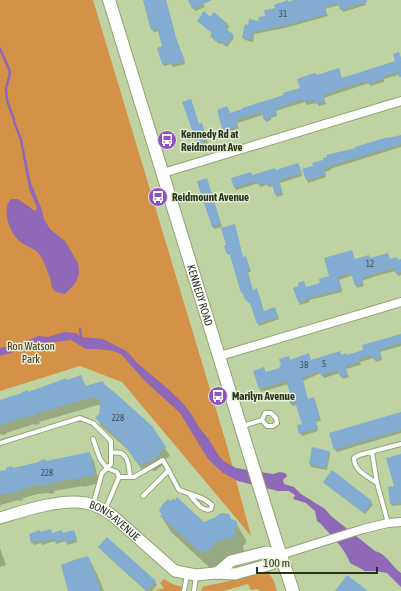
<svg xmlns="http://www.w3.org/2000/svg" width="401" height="591" font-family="'Asap Condensed',sans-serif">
<rect width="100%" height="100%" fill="#bed3a1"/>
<path fill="#d49249" d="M 0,0 L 93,0 L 227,446 L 251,536 L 122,382 L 80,366 L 0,391 Z
M 261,572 C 273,573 274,581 277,591 L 259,591 L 258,589 L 251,590 L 248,584 L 223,591 L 201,591 L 202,588 L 205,586 L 221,583 Z
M 164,579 L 172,584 L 183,587 L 182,591 L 154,591 L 164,588 L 160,583 Z"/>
<path fill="#8f68b7" d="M 14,120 L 15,121 L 22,139 L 31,183 L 42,210 L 44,219 L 50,229 L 65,241 L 78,263 L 79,272 L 77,280 L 73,286 L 65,294 C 61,293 56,293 53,289 C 51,286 51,281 50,278 C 47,270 44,261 40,255 C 36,249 28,247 22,243 C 11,236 0,210 11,199 L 18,199 L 35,211 L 37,208 L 29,189 L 20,141 L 13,122 Z
M 64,332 L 76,333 L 81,337 L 103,339 L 128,352 L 137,363 L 167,388 L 182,402 L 192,415 L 200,429 L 208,438 L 219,456 L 225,462 L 236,468 L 273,474 L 280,472 L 285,473 L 287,476 L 283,480 L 284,484 L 294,487 L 301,494 L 325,509 L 331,516 L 375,551 C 387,554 391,566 401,573 L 401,587 L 387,573 L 375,571 L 365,571 L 350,563 C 345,548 331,536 321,524 L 317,521 L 315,511 L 306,503 L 293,499 L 295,495 L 289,491 L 278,491 L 238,481 L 223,473 L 208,459 L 180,413 L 145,381 L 121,354 L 113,351 L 99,349 L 86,349 L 71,340 L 46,343 L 0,356 L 0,348 L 18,344 L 39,336 L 48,337 Z"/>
<path fill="#0003" d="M 143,0 L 166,0 L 177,42 L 185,64 L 173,67 L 171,64 L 164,66 L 163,64 L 164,46 L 159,31 L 154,32 L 152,30 Z
M 189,0 L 201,0 L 205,7 L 195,11 Z
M 295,0 L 364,0 L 366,5 L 343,12 L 340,5 L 325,9 L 328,16 L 285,28 L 254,34 L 253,42 L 245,40 L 243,37 L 249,26 L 261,22 L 276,9 L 275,6 Z
M 210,19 L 228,24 L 229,27 L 226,31 L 234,38 L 227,47 L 221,43 L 220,44 L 213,39 L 211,36 L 213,34 L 198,21 Z
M 399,54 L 401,58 L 401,74 L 384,79 L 384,82 L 370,86 L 369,83 L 324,98 L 326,104 L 319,106 L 317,103 L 307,105 L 305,102 L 282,109 L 276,111 L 277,116 L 271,118 L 271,120 L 266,122 L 263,115 L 237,123 L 239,129 L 225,134 L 224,131 L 230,114 L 301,89 L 317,76 L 342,79 L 396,62 Z
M 191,100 L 199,125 L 203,127 L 208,143 L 199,146 L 198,143 Z
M 401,136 L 401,147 L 330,169 L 331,170 L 325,172 L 326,177 L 308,183 L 307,180 L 304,169 Z
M 300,167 L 302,176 L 280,183 L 283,195 L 277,197 L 273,186 L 269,187 L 267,185 L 260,187 L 259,183 L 236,190 L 235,188 L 252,176 Z
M 208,182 L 222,227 L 214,229 L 213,227 Z
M 225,246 L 243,258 L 246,258 L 251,272 L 248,272 L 253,291 L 264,312 L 276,311 L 279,319 L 259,326 L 249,301 L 247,302 L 242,292 L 231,254 L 228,255 Z
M 388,254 L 390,260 L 401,260 L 401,275 L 398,276 L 396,271 L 376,276 L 362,281 L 364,286 L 357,288 L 353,275 L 339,280 L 342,292 L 309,300 L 310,302 L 300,305 L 299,302 L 294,288 L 306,288 L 321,284 L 355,260 L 370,259 Z
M 401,335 L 401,346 L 380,352 L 382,360 L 376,362 L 374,358 L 360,362 L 361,365 L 346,369 L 349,377 L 343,379 L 340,373 L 324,378 L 321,373 L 303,381 L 308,400 L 315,401 L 321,421 L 316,422 L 318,431 L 302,436 L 300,433 L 303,424 L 297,405 L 292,406 L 291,403 L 291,394 L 288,384 L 261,392 L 260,389 L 255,371 L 264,368 L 266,373 L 281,368 L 290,361 L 311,361 L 340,352 L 342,356 L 347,356 L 365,351 Z
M 81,376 L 86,387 L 104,386 L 151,427 L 170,456 L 164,460 L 164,464 L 155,471 L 151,470 L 145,474 L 127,449 L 101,426 L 97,418 L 100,414 L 101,406 L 98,405 L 39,422 L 40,424 L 35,425 L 34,424 L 6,433 L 7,434 L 2,435 L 0,434 L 0,401 Z
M 401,413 L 401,433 L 337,452 L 335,449 Z
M 329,451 L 330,454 L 327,470 L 311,467 L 310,464 Z
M 89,453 L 94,461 L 99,483 L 84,487 L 83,486 L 54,491 L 55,493 L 50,494 L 49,493 L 38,494 L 23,498 L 23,500 L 19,501 L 18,500 L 1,505 L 0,507 L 0,472 Z
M 401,455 L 401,505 L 392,506 L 391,504 Z
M 332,472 L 371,502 L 373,505 L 365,514 L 325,484 L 324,482 Z
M 160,511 L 204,523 L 232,520 L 236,523 L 246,540 L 246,543 L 243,546 L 244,551 L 241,555 L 226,558 L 220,565 L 216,568 L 214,566 L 211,569 L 171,532 L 161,516 L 162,515 Z
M 40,533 L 75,534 L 77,542 L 68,545 L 66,541 L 56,544 L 55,541 L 42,545 L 41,543 L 34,545 L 32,542 Z
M 100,547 L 155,582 L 157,585 L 152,591 L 146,591 L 102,551 Z
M 0,548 L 6,565 L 0,567 Z
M 88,557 L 97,574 L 104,591 L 69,591 Z"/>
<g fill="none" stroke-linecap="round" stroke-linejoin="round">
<path stroke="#8f68b7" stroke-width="2.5" d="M 0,49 L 9,69 L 10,74 L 6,88 L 7,100 L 14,120
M 80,329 L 81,337"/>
</g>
<path fill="#82acd2" d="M 143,0 L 166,0 L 176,38 L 185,61 L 171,65 L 170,62 L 162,64 L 157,48 L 162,46 L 157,28 L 151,30 Z
M 188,0 L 212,0 L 192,9 Z
M 288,0 L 289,2 L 294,0 L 367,0 L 367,2 L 340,10 L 338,3 L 325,7 L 327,14 L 283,26 L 253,32 L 252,39 L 242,38 L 245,24 L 248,25 L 249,19 L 259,21 L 258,17 L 265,16 L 264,10 L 275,8 L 274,5 Z
M 204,11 L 210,17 L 214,12 L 228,24 L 225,28 L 234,35 L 226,45 L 219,41 L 218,43 L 210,36 L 212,33 L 197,21 Z
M 399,52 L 401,58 L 401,77 L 399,77 L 398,72 L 383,77 L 383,79 L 368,84 L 367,81 L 350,86 L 323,95 L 325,101 L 316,104 L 315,100 L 304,102 L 303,100 L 294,102 L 275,109 L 277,114 L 270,116 L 271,118 L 264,120 L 261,112 L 245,117 L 236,120 L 238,127 L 223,132 L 217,110 L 227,106 L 230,113 L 242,109 L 242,108 L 284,95 L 283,93 L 300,88 L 297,79 L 311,74 L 316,73 L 317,75 L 339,68 L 342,78 L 364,71 L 395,61 L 393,54 Z
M 191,99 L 199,124 L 202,123 L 207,140 L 197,144 L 182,102 Z
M 401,135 L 401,144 L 330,166 L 330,167 L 324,169 L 326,175 L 306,180 L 302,169 L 313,166 L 312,163 L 323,160 L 323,158 L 327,157 L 326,155 L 356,148 L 355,147 L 388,137 L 388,138 Z
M 298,163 L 302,173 L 279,180 L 282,193 L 275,195 L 272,184 L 266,185 L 266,183 L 258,185 L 257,181 L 234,188 L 231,178 L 251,172 L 252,175 L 275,168 L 276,170 Z
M 207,178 L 221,224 L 212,227 L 197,182 L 198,181 Z
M 235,224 L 243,257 L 246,256 L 250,269 L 247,270 L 253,290 L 257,288 L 264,311 L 275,307 L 278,317 L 257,324 L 250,303 L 248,303 L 247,299 L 245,300 L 242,292 L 241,293 L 229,252 L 226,253 L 224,245 L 226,245 L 221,228 Z
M 352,250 L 355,259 L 369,255 L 370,258 L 388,253 L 390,259 L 397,257 L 398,260 L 401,259 L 401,272 L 396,274 L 394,268 L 362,278 L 363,283 L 355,286 L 351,273 L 338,277 L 342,289 L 321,295 L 321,294 L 298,302 L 293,288 L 298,286 L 298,283 L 304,281 L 306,287 L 320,283 L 319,279 L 329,276 L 324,258 Z
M 401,334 L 401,343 L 380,350 L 381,357 L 374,360 L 372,355 L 359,359 L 360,362 L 345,366 L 348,375 L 340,377 L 338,370 L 321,376 L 320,371 L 302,378 L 308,399 L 314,397 L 320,418 L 315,419 L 318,428 L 299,434 L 297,425 L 302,424 L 295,402 L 290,404 L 287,394 L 290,393 L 286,381 L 259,389 L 253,371 L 264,367 L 265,372 L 280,368 L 279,366 L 281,365 L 279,359 L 289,356 L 290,360 L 309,353 L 311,360 L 340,351 L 341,355 L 347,353 L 347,355 L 363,350 L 362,345 Z
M 81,375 L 85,386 L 103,381 L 104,384 L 113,391 L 152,426 L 166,447 L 160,452 L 159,455 L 149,463 L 146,462 L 140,466 L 121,441 L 95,418 L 99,414 L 101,401 L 93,397 L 35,414 L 36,415 L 30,417 L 29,416 L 0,425 L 0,400 L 22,393 L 22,392 L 28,390 L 28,392 L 67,378 L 67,380 Z
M 401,412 L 401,430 L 334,450 L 329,433 Z
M 312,447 L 329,451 L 326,468 L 309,464 Z
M 90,452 L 95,474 L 78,479 L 78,478 L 50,483 L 50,485 L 44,486 L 44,485 L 33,486 L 19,490 L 19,492 L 13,493 L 12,492 L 0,495 L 0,471 L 6,470 L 6,468 L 12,466 L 13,468 L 39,462 L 39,461 L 45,459 L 46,461 Z
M 401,454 L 401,503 L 390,504 L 388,487 L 394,486 L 386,458 Z
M 332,470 L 372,501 L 364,513 L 323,482 Z
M 177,497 L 204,522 L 216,517 L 219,514 L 223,513 L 229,514 L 231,519 L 235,520 L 237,522 L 237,527 L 234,530 L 236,534 L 232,538 L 216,542 L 211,549 L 206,552 L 204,550 L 201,553 L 160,516 L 162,514 L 159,511 L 162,505 L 168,499 L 170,501 L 173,499 L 175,500 Z
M 51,529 L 52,533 L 62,530 L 63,533 L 74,530 L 77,539 L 66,543 L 64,539 L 54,542 L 53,539 L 39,543 L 39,540 L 31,543 L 29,534 L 37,531 L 40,530 L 40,532 Z
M 107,537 L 156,581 L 147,591 L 98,547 Z
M 88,556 L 97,579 L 100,591 L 68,591 L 61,565 L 74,560 Z
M 347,575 L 368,591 L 335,591 Z"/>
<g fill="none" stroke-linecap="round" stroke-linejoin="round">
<defs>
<path id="service" d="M 243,426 L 262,420 L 267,426 L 273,426 L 277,423 L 276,418 L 271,413 L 265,413 L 262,420
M 93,439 L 100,459 L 107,468 L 117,472 L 119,477 L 105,510
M 0,443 L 80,418 L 93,423 L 111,441 L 111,464 L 102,473 L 93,505
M 111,452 C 113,453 118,452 121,453 C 129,457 129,469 130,477
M 372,452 L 377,483 L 388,523
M 119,477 L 134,477 L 163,460 L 179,490 C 190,494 204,497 212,505 L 211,509 C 202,513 195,500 189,494
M 377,483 C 367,476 354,471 354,458 L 359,455 L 401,444
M 143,496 L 169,470
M 184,591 L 187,575
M 194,591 L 196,576"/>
<path id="minor" d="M 163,173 L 401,101
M 220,356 L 401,302
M 280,555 L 363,529 L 388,523 L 401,522"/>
<g id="tertiary">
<path id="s1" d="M 0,518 C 23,511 62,498 86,503 C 96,505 105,510 113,516 L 175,571 L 196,575 L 215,573 L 235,574 L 271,564 L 280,555"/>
<path d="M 217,573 L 231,561 L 266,552 L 280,555"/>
</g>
<g id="secondary">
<path id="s2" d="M 109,0 L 276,541 L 293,591"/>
</g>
</defs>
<use href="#service" stroke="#90a473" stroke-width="6"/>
<use href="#minor" stroke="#90a473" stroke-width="10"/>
<use href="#tertiary" stroke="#90a473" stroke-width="13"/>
<use href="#secondary" stroke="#90a473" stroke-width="14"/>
<use href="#service" stroke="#fff" stroke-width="4"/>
<use href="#minor" stroke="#fff" stroke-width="8"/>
<use href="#tertiary" stroke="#fff" stroke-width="11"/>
<use href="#secondary" stroke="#fff" stroke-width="12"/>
</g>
<defs>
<symbol id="bus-disc" viewBox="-11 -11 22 22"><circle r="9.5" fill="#9051c6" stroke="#e5f0d6"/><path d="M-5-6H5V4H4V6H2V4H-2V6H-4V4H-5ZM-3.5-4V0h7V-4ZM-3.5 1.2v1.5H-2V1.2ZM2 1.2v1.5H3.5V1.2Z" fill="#fff"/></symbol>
</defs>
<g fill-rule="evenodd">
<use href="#bus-disc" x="156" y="129" width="22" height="22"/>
<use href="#bus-disc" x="147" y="186" width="22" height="22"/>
<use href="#bus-disc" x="207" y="385" width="22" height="22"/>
</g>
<g text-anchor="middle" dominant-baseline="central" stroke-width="3" stroke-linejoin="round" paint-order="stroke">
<g font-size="9" fill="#40504b">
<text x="283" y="14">31</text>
<text x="370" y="264">12</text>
<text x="324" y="364">5</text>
<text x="304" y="365">3B</text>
<text x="118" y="418">228</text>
<text x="47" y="473">228</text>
</g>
<g font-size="11" font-weight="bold" fill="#2a321e" stroke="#e5f0d6" text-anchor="start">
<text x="181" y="134">Kennedy Rd at<tspan x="181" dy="13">Reidmount Ave</tspan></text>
<text x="172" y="197">Reidmount Avenue</text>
<text x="232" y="396">Marilyn Avenue</text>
</g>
<g font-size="11" fill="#2a321e" stroke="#e5f0d6">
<text stroke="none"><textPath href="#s2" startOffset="309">KENNEDY ROAD</textPath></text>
<text stroke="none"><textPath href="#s1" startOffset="122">BONIS AVENUE</textPath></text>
</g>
<g font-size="11" fill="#4d3010" stroke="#e5f0d6">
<text x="31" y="346">Ron Watson<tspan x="31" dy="13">Park</tspan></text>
</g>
</g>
<path d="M257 567v6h120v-6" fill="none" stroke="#2a321e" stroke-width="2"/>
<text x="263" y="567" font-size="12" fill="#2a321e" stroke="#e5f0d6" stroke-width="3" paint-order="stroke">100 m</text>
</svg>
